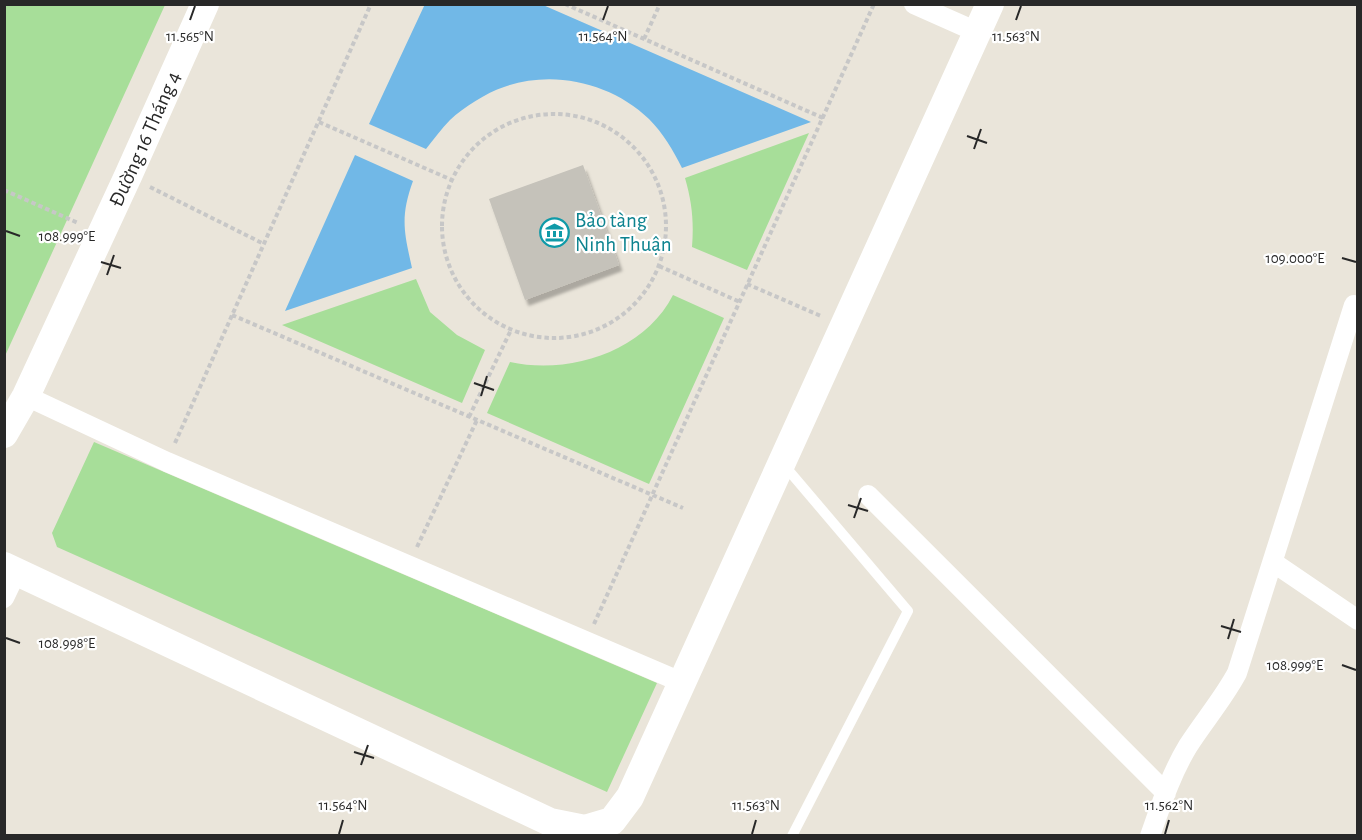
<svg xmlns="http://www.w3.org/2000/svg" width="1362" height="840" font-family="'Alegreya Sans',sans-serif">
<defs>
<filter id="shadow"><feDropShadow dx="3.5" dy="6" stdDeviation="1.5" flood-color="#0004"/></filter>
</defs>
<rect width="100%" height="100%" fill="#eae5da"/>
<path fill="#a7de99" d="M 5,4 L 165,5 L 5,356 L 4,5 Z
M 809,133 L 747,270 L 692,247 C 694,222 692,202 685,178 Z
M 416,279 L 430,312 L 457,335 L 485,350 L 462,403 L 282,325 Z
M 673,295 L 724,318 L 649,484 L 487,413 L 510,362 C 569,375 644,352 673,295 Z
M 94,442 L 657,683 L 607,792 L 57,547 L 52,533 Z"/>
<path fill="#71b8e7" d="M 425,4 L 543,5 L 811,122 L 682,168 C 673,150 663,133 649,119 C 612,83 553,69 504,87 C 486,93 464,107 450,120 C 441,129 434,139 426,149 L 369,124 Z
M 355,155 L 413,181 C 400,217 404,232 412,268 L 285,311 Z"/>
<path fill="#c5c2ba" filter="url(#shadow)" d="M 583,165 L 619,265 L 525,300 L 489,199 Z"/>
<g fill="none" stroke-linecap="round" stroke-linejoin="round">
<path stroke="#c7c7c7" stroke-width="4" stroke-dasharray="4.5 3" stroke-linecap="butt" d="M 565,4 L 823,118
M 644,39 L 660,4
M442 226a112 112 0 1 1 224 0a112 112 0 1 1-224 0Z
M 319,122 L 452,180
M 150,187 L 264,244
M 4,190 L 78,223
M 659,266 L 740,302
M 747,284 L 821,316
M 232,315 L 683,508
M 469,417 L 511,330
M 175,443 L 371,4
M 417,547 L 477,420
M 594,624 L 874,4"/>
<path stroke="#fff" stroke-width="10" d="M 784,465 L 908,611 L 792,836"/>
<path stroke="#fff" stroke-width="20" d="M 914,4 L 977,32
M 26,396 L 167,462 L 681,682
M 868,495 L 1166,793
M 1274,563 L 1358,620
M 4,598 L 17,571
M 1150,836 C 1161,805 1171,774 1188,746 C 1204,721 1223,699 1237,673 L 1354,305"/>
<g stroke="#fff" stroke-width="28">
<path id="s1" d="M 4,434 L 26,396 L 128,176 L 205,4"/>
<path d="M 4,566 L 550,822 L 585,829 L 612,821 L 630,797 L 990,4"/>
</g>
</g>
<path fill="none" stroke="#282828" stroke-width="2" d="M 190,20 L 195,6M 603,20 L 608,6M 1016,20 L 1021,6M 967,136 L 987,143M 974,149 L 981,129M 6,231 L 20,236M 1342,258 L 1356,262M 101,262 L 121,268M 107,275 L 114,255M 474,383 L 494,390M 481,396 L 487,376M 848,505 L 868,511M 854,518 L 861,498M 1221,626 L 1241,632M 6,638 L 20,643M 1228,639 L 1234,619M 1342,665 L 1356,670M 354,752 L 374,758M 361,765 L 368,745M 339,834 L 343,820M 752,834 L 756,820M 1165,834 L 1169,820"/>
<defs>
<symbol id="museum-ring" viewBox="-11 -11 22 22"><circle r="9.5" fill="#fff" stroke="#0f9aa8" stroke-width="1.5"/><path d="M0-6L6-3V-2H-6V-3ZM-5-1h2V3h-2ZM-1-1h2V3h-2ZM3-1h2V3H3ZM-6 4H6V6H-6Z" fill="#0f9aa8"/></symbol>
</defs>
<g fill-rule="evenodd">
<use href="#museum-ring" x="538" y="216" width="33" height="33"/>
</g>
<g text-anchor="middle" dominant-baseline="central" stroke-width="4.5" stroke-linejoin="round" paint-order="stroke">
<g font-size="21" fill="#282828" stroke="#fff">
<text stroke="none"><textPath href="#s1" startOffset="327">Đường 16 Tháng 4</textPath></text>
</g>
<g font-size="21" fill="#0d838f" stroke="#fff" text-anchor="start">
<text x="575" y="220">Bảo tàng<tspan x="575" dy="24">Ninh Thuận</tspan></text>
</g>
</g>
<g font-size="15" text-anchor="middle" fill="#282828" stroke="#fff" stroke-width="4.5" stroke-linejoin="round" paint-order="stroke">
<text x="190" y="41">11.565°N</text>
<text x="603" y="41">11.564°N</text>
<text x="1016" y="41">11.563°N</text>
<text x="67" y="241">108.999°E</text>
<text x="1295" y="263">109.000°E</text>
<text x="67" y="648">108.998°E</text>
<text x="1295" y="670">108.999°E</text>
<text x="343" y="810">11.564°N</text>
<text x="756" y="810">11.563°N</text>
<text x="1169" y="810">11.562°N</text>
</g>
<rect width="1362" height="840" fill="none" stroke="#282828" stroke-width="12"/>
</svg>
